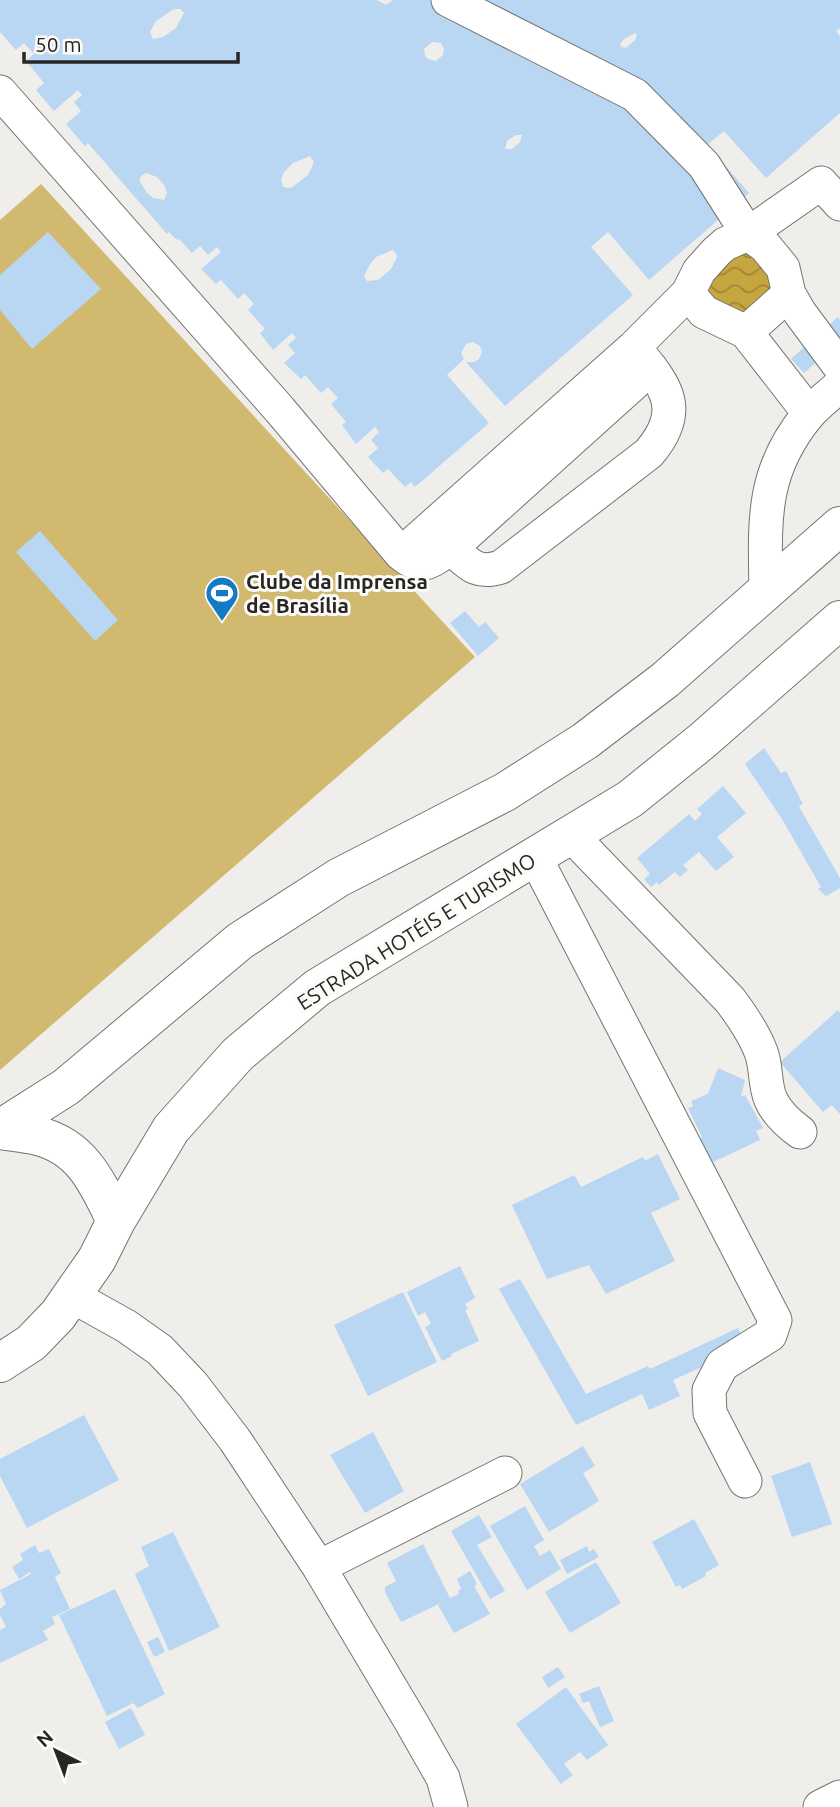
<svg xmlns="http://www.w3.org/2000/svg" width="840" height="1807" font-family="Ubuntu,sans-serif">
<defs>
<pattern id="water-waves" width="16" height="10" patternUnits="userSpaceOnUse" patternTransform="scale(1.75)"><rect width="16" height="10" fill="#c6a63e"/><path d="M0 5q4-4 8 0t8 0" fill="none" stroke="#a18734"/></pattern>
</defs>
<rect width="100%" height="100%" fill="#efeeea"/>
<path fill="#d1ba70" d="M 41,184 L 475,657 L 0,1070 L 0,220 Z"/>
<path fill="url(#water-waves)" d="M 750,248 L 768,264 L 779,293 L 742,328 L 699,287 L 710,259 Z"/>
<path fill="#b9d6f2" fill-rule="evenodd" d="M 0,0 L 377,0 L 386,5 L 393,0 L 840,0 L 840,28 L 836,31 L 840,36 L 840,113 L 766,178 L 724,131 L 707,145 L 749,193 L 649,280 L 608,232 L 591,247 L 633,295 L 505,406 L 466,362 L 475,362 L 479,359 L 482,352 L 480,346 L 473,342 L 466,344 L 461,353 L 464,359 L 447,375 L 489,423 L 415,487 L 411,482 L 405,487 L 388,469 L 383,473 L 368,457 L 378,448 L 371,440 L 379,432 L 375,427 L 356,444 L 342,425 L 346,422 L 331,404 L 338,398 L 328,387 L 321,393 L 305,375 L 301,379 L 284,363 L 295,353 L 288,345 L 296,338 L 292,333 L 273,350 L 260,333 L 265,329 L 248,310 L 254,304 L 244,293 L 238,299 L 221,280 L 216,284 L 201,269 L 221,252 L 217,247 L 208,255 L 200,246 L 192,253 L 179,239 L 177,240 L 169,232 L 167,234 L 88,143 L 85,146 L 66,124 L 81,111 L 74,102 L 82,95 L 78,90 L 54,111 L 36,90 L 44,83 L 26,61 L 34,54 L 24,43 L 16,50 L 0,32 ZM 174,9 L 180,9 L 184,13 L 176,28 L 163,37 L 153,39 L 150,32 L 156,21 ZM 635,33 L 637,34 L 635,40 L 626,48 L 621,47 L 620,44 L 624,39 ZM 432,42 L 441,43 L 444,49 L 443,55 L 436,61 L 428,59 L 425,56 L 424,49 ZM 516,135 L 522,135 L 520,142 L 512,149 L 505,149 L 507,141 ZM 310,156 L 314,162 L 308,175 L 291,188 L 283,187 L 281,179 L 284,172 L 293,163 ZM 146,173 L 157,177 L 164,185 L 167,193 L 164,200 L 153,198 L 147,193 L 140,182 L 140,177 ZM 392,250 L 396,253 L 397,257 L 391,269 L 378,280 L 367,281 L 364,276 L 370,264 L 376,257 Z
M 48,232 L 101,289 L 32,349 L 0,310 L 0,275 Z
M 838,317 L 840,320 L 840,341 L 804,373 L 791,359 Z
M 40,531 L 118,620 L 95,641 L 16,552 Z
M 465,611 L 479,627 L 485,622 L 499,638 L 478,656 L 450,623 Z
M 764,748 L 781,773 L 786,771 L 803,804 L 799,806 L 801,810 L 840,878 L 840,888 L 826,896 L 818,889 L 821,887 L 782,819 L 745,764 Z
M 723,786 L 746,813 L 717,837 L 734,857 L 716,871 L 699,852 L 683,865 L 688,870 L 680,877 L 675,872 L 659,885 L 657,882 L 651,887 L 644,879 L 650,874 L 637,858 L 689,814 L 695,821 L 702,814 L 697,809 Z
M 838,1010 L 840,1013 L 840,1114 L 832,1105 L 823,1112 L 780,1062 Z
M 718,1068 L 745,1080 L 741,1097 L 745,1095 L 763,1128 L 756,1131 L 760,1140 L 713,1162 L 722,1180 L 702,1190 L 681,1147 L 702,1137 L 688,1108 L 693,1106 L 691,1101 L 708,1094 Z
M 658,1154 L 680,1199 L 651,1213 L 675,1261 L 606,1294 L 589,1265 L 547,1279 L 512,1205 L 574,1175 L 581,1187 L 643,1157 L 645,1161 Z
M 460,1266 L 475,1298 L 465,1304 L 468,1309 L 465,1310 L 479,1341 L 451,1354 L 452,1356 L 442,1361 L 425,1327 L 431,1324 L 425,1312 L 418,1316 L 407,1292 Z
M 520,1279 L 586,1394 L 648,1366 L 650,1369 L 738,1328 L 746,1347 L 673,1380 L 680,1396 L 649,1410 L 642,1394 L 576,1425 L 499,1289 Z
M 403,1292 L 437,1362 L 368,1396 L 334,1325 Z
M 84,1415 L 119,1480 L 27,1528 L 0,1476 L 0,1459 Z
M 373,1432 L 404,1491 L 365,1513 L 330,1455 Z
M 583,1446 L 595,1466 L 583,1473 L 599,1501 L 549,1532 L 520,1484 Z
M 810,1462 L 832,1524 L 792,1537 L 771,1476 Z
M 525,1506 L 544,1540 L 534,1546 L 540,1556 L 550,1550 L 561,1569 L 527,1590 L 490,1526 Z
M 479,1515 L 492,1537 L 477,1545 L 505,1591 L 490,1599 L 451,1531 Z
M 694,1519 L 719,1565 L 705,1573 L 706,1576 L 682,1589 L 680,1585 L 676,1587 L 652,1542 Z
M 173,1532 L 220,1627 L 169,1651 L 135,1574 L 149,1566 L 141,1547 Z
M 423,1544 L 450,1598 L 459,1594 L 458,1591 L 461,1589 L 457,1579 L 470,1571 L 477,1584 L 474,1586 L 490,1614 L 454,1633 L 438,1605 L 445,1601 L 401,1622 L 385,1592 L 385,1587 L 396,1581 L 387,1563 Z
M 35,1545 L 39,1553 L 49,1549 L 61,1573 L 55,1577 L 70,1609 L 52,1617 L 55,1624 L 43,1631 L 48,1640 L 0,1663 L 0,1630 L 6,1627 L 0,1615 L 0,1609 L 6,1604 L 0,1590 L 31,1574 L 30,1572 L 19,1579 L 12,1567 L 23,1560 L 20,1554 Z
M 587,1546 L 589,1552 L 594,1549 L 599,1557 L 567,1574 L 560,1560 Z
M 596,1562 L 621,1603 L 570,1633 L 545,1592 Z
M 115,1589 L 165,1694 L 138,1708 L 133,1703 L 107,1716 L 59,1615 Z
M 158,1637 L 165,1652 L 154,1657 L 147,1642 Z
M 558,1667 L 565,1677 L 548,1688 L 542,1677 Z
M 599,1686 L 614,1721 L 600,1727 L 589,1701 L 583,1703 L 579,1694 Z
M 566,1687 L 608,1745 L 587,1760 L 580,1752 L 564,1764 L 573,1775 L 561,1784 L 516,1724 Z
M 131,1708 L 145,1735 L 119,1749 L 105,1722 Z"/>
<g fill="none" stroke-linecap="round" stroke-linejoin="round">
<defs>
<path id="minor" d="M 448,0 L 635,95 L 704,165 L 748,234 L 765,246 L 783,268 L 789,294 L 800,313 L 840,367
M 0,92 L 280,410 L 401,554
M 688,293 L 704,312 L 746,332 L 809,413
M 746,332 L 789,294
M 634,347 C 666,386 686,409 649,453 L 501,567 C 476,575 469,564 451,548 C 431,561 422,572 401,554 L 634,347 L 688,293 L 699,271 L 716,252 L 725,244 L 748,234 L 821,183 L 840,204
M 451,548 L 651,368
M 766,594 C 765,523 760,473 808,415 C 817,404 830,395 840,385
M 570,834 L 730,1000 C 742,1016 754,1033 761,1052 C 767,1067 764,1085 771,1100 C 777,1113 789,1124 800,1132
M 534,855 L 775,1320 L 770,1335 L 722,1365 L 709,1390 L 710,1413 L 745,1481
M 72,1296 L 126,1326 L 160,1350 L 193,1385 L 235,1440 L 319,1567 L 410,1720 L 443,1778 L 451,1807
M 319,1567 L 505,1473
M 820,1807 L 840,1797"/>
<path id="major" d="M 0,1129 L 66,1087 L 240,941 L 338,878 L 505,792 L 585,741 L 665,680 L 840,526
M 0,1130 C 12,1132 26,1133 38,1136 C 83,1147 98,1184 116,1221
M 0,1363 L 31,1343 L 58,1315 L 97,1259 L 116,1221 L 171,1129 L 238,1054 L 317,988 L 630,799 L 702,741 L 840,620"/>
</defs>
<use href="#minor" stroke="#757471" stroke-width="35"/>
<use href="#major" stroke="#757471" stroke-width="40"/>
<use href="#minor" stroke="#fff" stroke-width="33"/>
<use href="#major" stroke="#fff" stroke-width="38"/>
</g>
<defs>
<symbol id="stadium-pin" viewBox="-11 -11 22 30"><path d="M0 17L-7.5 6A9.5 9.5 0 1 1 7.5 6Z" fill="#147ac5" stroke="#fdfbf8"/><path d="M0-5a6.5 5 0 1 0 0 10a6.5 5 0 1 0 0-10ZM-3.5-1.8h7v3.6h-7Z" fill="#fff"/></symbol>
</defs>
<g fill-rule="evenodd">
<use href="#stadium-pin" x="203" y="574" width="38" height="52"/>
</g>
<g text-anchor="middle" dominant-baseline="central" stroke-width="6" stroke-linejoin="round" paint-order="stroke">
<g font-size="21" font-weight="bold" fill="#262624" stroke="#fdfbf8" text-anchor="start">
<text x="246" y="581">Clube da Imprensa<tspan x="246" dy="24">de Brasília</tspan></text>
</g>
<g font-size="21" fill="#262624" stroke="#fdfbf8">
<text transform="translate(416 931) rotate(-32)">ESTRADA HOTÉIS E TURISMO</text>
</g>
</g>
<g transform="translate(56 1751) rotate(318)" stroke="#fdfbf8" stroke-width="5" paint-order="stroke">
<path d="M0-5L12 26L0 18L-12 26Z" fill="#262624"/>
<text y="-10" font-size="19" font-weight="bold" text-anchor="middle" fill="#262624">N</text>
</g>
<path d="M24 52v10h214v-10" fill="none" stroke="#262624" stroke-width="3.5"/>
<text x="35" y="52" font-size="21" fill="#262624" stroke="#fdfbf8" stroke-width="5" paint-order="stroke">50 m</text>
</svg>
